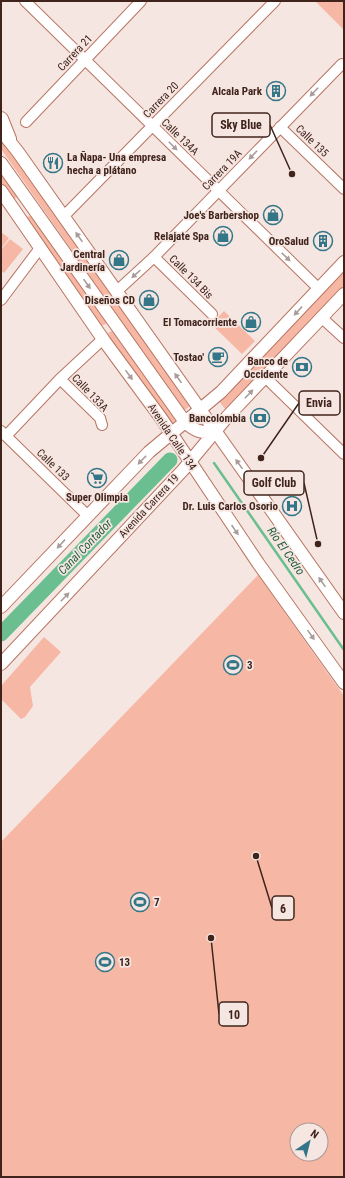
<svg xmlns="http://www.w3.org/2000/svg" width="345" height="1178" font-family="'Roboto Condensed',sans-serif">
<rect width="100%" height="100%" fill="#f6e6e2"/>
<path fill="#f6b8a5" fill-rule="evenodd" d="M 315,1 L 344,1 L 344,30 Z
M 1,136 L 193,403 L 184,411 L 1,149 Z
M 1,166 L 20,196 L 13,199 L 1,182 Z
M 31,216 L 36,218 L 108,319 L 106,324 L 100,326 L 25,217 Z
M 1,232 L 9,238 L 1,249 Z
M 10,239 L 23,249 L 4,273 L 1,271 L 1,250 Z
M 344,269 L 344,286 L 227,412 L 219,401 Z
M 224,311 L 255,341 L 242,354 L 211,324 Z
M 112,331 L 115,331 L 177,419 L 171,424 L 110,339 L 108,333 Z
M 258,575 L 344,696 L 344,1177 L 1,1177 L 1,842 ZM 297,1130 L 321,1130 L 321,1154 L 297,1154 Z
M 44,637 L 61,652 L 30,687 L 33,706 L 25,717 L 21,719 L 1,699 L 1,686 Z"/>
<g fill="none" stroke-linecap="round" stroke-linejoin="round">
<path stroke="#6abe8f" stroke-width="2.5" d="M 214,463 L 344,650"/>
<path stroke="#6abe8f" stroke-width="15" d="M 1,634 L 170,460"/>
<defs>
<path id="minor" d="M 25,1 L 319,289
M 26,122 L 141,1
M 280,127 L 344,189
M 64,216 L 275,1
M 154,257 L 212,314
M 117,291 L 154,257 L 342,64 L 344,65
M 1,300 L 40,248
M 322,318 L 344,338
M 265,377 L 344,454
M 60,379 L 100,418 L 102,425
M 1,431 L 88,516
M 6,436 L 60,379 L 103,339"/>
<path id="major" d="M 2,132 L 18,152 L 344,613
M 1,163 L 185,422 C 195,431 202,434 215,431
M 1,191 L 105,342 L 161,418 L 258,563 L 344,683
M 1,607 L 149,452 L 221,392 L 344,262
M 1,664 L 183,470 L 227,417 L 344,294"/>
<path id="highway" d="M 1,119 L 9,139"/>
</defs>
<use href="#minor" stroke="#b87561" stroke-width="12"/>
<use href="#major" stroke="#b87561" stroke-width="14"/>
<use href="#highway" stroke="#b87561" stroke-width="16"/>
<use href="#minor" stroke="#fff" stroke-width="10"/>
<use href="#major" stroke="#fff" stroke-width="12"/>
<use href="#highway" stroke="#fff" stroke-width="14"/>
</g>
<defs><path id="oneway-solid" d="M-6-.8H1V-3.2L6.5 0L1 3.2V.8H-6Z"/></defs>
<g fill="#a99c99">
<use href="#oneway-solid" transform="translate(314 92) rotate(134)"/>
<use href="#oneway-solid" transform="translate(173 146) rotate(45)"/>
<use href="#oneway-solid" transform="translate(253 155) rotate(134)"/>
<use href="#oneway-solid" transform="translate(79 237) rotate(-125)"/>
<use href="#oneway-solid" transform="translate(286 257) rotate(44)"/>
<use href="#oneway-solid" transform="translate(136 274) rotate(138)"/>
<use href="#oneway-solid" transform="translate(87 284) rotate(55)"/>
<use href="#oneway-solid" transform="translate(298 311) rotate(133)"/>
<use href="#oneway-solid" transform="translate(129 375) rotate(54)"/>
<use href="#oneway-solid" transform="translate(178 378) rotate(-125)"/>
<use href="#oneway-solid" transform="translate(249 394) rotate(-46)"/>
<use href="#oneway-solid" transform="translate(142 460) rotate(134)"/>
<use href="#oneway-solid" transform="translate(239 464) rotate(-125)"/>
<use href="#oneway-solid" transform="translate(235 530) rotate(56)"/>
<use href="#oneway-solid" transform="translate(61 544) rotate(133)"/>
<use href="#oneway-solid" transform="translate(322 582) rotate(-125)"/>
<use href="#oneway-solid" transform="translate(65 597) rotate(-46)"/>
<use href="#oneway-solid" transform="translate(311 635) rotate(55)"/>
</g>
<defs>
<symbol id="building-ring" viewBox="-11 -11 22 22"><circle r="9.5" fill="#f6e6e2" stroke="#337687" stroke-width="1.5"/><path d="M-4-6H4V6H1V3H-1V6H-4ZM-2.5-4.3h1.7v1.8h-1.7ZM.8-4.3h1.7v1.8H.8ZM-2.5-1h1.7V.8h-1.7ZM.8-1h1.7V.8H.8Z" fill="#337687"/></symbol>
<symbol id="restaurant-ring" viewBox="-11 -11 22 22"><circle r="9.5" fill="#f6e6e2" stroke="#337687" stroke-width="1.5"/><path d="M-5-6h1v4h1v-4h1v4h1v-4h1v5L-1.5 .5V6h-2V.5L-5-1ZM5-6V6H3V1.5H1.5Q1.5-4 5-6Z" fill="#337687"/></symbol>
<symbol id="shop-ring" viewBox="-11 -11 22 22"><circle r="9.5" fill="#f6e6e2" stroke="#337687" stroke-width="1.5"/><path d="M-5-2.5h2.3a2.7 3.5 0 0 1 5.4 0H5L5.5 6h-11ZM-1.5-2.5h3a1.5 2.3 0 0 0-3 0Z" fill="#337687"/></symbol>
<symbol id="cafe-ring" viewBox="-11 -11 22 22"><circle r="9.5" fill="#f6e6e2" stroke="#337687" stroke-width="1.5"/><path d="M-5.5-4.5H6V0H3Q3 3.5 0 3.5H-2.5Q-5.5 3.5-5.5 0ZM3-3.2v2h1.7v-2ZM-6 4.5H4V6H-6Z" fill="#337687"/></symbol>
<symbol id="bank-ring" viewBox="-11 -11 22 22"><circle r="9.5" fill="#f6e6e2" stroke="#337687" stroke-width="1.5"/><path d="M-6-4H6V4H-6ZM0-2.3a2.3 2.3 0 1 0 0 4.6a2.3 2.3 0 1 0 0-4.6Z" fill="#337687"/></symbol>
<symbol id="supermarket-ring" viewBox="-11 -11 22 22"><circle r="9.5" fill="#f6e6e2" stroke="#337687" stroke-width="1.5"/><path d="M-6-5.5h2.5l.6 2H6L4.5 2H-2.5L-4.4-4H-6ZM-1.5 3.2a1.3 1.3 0 1 0 .1 0ZM3 3.2a1.3 1.3 0 1 0 .1 0Z" fill="#337687"/></symbol>
<symbol id="hospital-ring" viewBox="-11 -11 22 22"><circle r="9.5" fill="#f6e6e2" stroke="#337687" stroke-width="1.5"/><path d="M-5-5h3v3.5h4V-5h3V5h-3V1.5h-4V5h-3Z" fill="#337687"/></symbol>
<symbol id="stadium-ring" viewBox="-11 -11 22 22"><circle r="9.5" fill="#f6e6e2" stroke="#337687" stroke-width="1.5"/><path d="M0-5a6.5 5 0 1 0 0 10a6.5 5 0 1 0 0-10ZM-3.5-1.8h7v3.6h-7Z" fill="#337687"/></symbol>
</defs>
<g fill-rule="evenodd">
<use href="#building-ring" x="265" y="80" width="22" height="22"/>
<use href="#restaurant-ring" x="42" y="152" width="22" height="22"/>
<use href="#shop-ring" x="262" y="204" width="22" height="22"/>
<use href="#shop-ring" x="212" y="225" width="22" height="22"/>
<use href="#building-ring" x="312" y="230" width="22" height="22"/>
<use href="#shop-ring" x="108" y="249" width="22" height="22"/>
<use href="#shop-ring" x="138" y="289" width="22" height="22"/>
<use href="#shop-ring" x="240" y="311" width="22" height="22"/>
<use href="#cafe-ring" x="207" y="346" width="22" height="22"/>
<use href="#bank-ring" x="291" y="356" width="22" height="22"/>
<use href="#bank-ring" x="249" y="407" width="22" height="22"/>
<use href="#supermarket-ring" x="86" y="467" width="22" height="22"/>
<use href="#hospital-ring" x="281" y="495" width="22" height="22"/>
<use href="#stadium-ring" x="222" y="654" width="22" height="22"/>
<use href="#stadium-ring" x="129" y="891" width="22" height="22"/>
<use href="#stadium-ring" x="94" y="951" width="22" height="22"/>
</g>
<g text-anchor="middle" dominant-baseline="central" stroke-width="3.5" stroke-linejoin="round" paint-order="stroke">
<g font-size="11" fill="#40241c" stroke="#f6e6e2">
<text transform="translate(75 53) rotate(-47)">Carrera 21</text>
<text transform="translate(161 100) rotate(-46)">Carrera 20</text>
<text transform="translate(180 137) rotate(44)">Calle 134A</text>
<text transform="translate(312 141) rotate(44)">Calle 135</text>
<text transform="translate(222 170) rotate(-46)">Carrera 19A</text>
<text transform="translate(191 277) rotate(45)">Calle 134 Bis</text>
<text transform="translate(90 393) rotate(46)">Calle 133A</text>
<text transform="translate(172 437) rotate(56)">Avenida Calle 134</text>
<text transform="translate(53 465) rotate(44)">Calle 133</text>
<text transform="translate(149 506) rotate(-47)">Avenida Carrera 19</text>
</g>
<g font-size="11" font-weight="bold" fill="#40241c" stroke="#f6e6e2" text-anchor="end">
<text x="262" y="91">Alcala Park</text>
<text x="67" y="157" text-anchor="start">La Ñapa- Una empresa<tspan x="67" dy="13">hecha a plátano</tspan></text>
<text x="259" y="215">Joe's Barbershop</text>
<text x="209" y="236">Relajate Spa</text>
<text x="309" y="241">OroSalud</text>
<text x="105" y="254">Central<tspan x="105" dy="13">Jardinería</tspan></text>
<text x="135" y="300">Diseños CD</text>
<text x="237" y="322">El Tomacorriente</text>
<text x="204" y="357">Tostao'</text>
<text x="288" y="361">Banco de<tspan x="288" dy="13">Occidente</tspan></text>
<text x="246" y="418">Bancolombia</text>
<text x="97" y="497" text-anchor="middle">Super Olimpia</text>
<text x="278" y="506">Dr. Luis Carlos Osorio</text>
<text x="247" y="665" text-anchor="start">3</text>
<text x="154" y="902" text-anchor="start">7</text>
<text x="119" y="962" text-anchor="start">13</text>
</g>
<g font-size="12" font-style="italic" fill="#205e3e" stroke="#f6e6e2">
<text transform="translate(85 547) rotate(-46)">Canal Contador</text>
<text transform="translate(286 551) rotate(55)">Río El Cedro</text>
</g>
</g>
<path fill="none" stroke="#40241c" stroke-width="1.5" d="M292 174L270 125M261 458L299 403M318 544L304 483M256 856L272 908M211 938L219 1014"/>
<g fill="#40241c" stroke="#f6e6e2" stroke-width="1.5">
<circle cx="292" cy="174" r="4"/>
<circle cx="261" cy="458" r="4"/>
<circle cx="318" cy="544" r="4"/>
<circle cx="256" cy="856" r="4"/>
<circle cx="211" cy="938" r="4"/>
</g>
<g fill="#f6e6e2" stroke="#40241c" stroke-width="1.5">
<rect x="212" y="113" width="58" height="24" rx="4"/>
<rect x="299" y="391" width="41" height="24" rx="4"/>
<rect x="244" y="471" width="60" height="24" rx="4"/>
<rect x="272" y="896" width="22" height="24" rx="4"/>
<rect x="219" y="1002" width="29" height="24" rx="4"/>
</g>
<g font-size="12" text-anchor="middle" font-weight="bold" fill="#40241c">
<text x="241" y="129">Sky Blue</text>
<text x="319" y="407">Envia</text>
<text x="274" y="487">Golf Club</text>
<text x="283" y="913">6</text>
<text x="234" y="1019">10</text>
</g>
<rect width="345" height="1178" fill="none" stroke="#40241c" stroke-width="4"/>
<g transform="translate(309 1142) rotate(35)"><circle r="19" fill="#f6e6e2" stroke="#ad9893"/>
<path d="M0-3L7 15L0 10L-7 15Z" fill="#337687"/>
<text y="-6" font-size="11" font-weight="bold" text-anchor="middle" fill="#40241c">N</text>
</g>
</svg>
